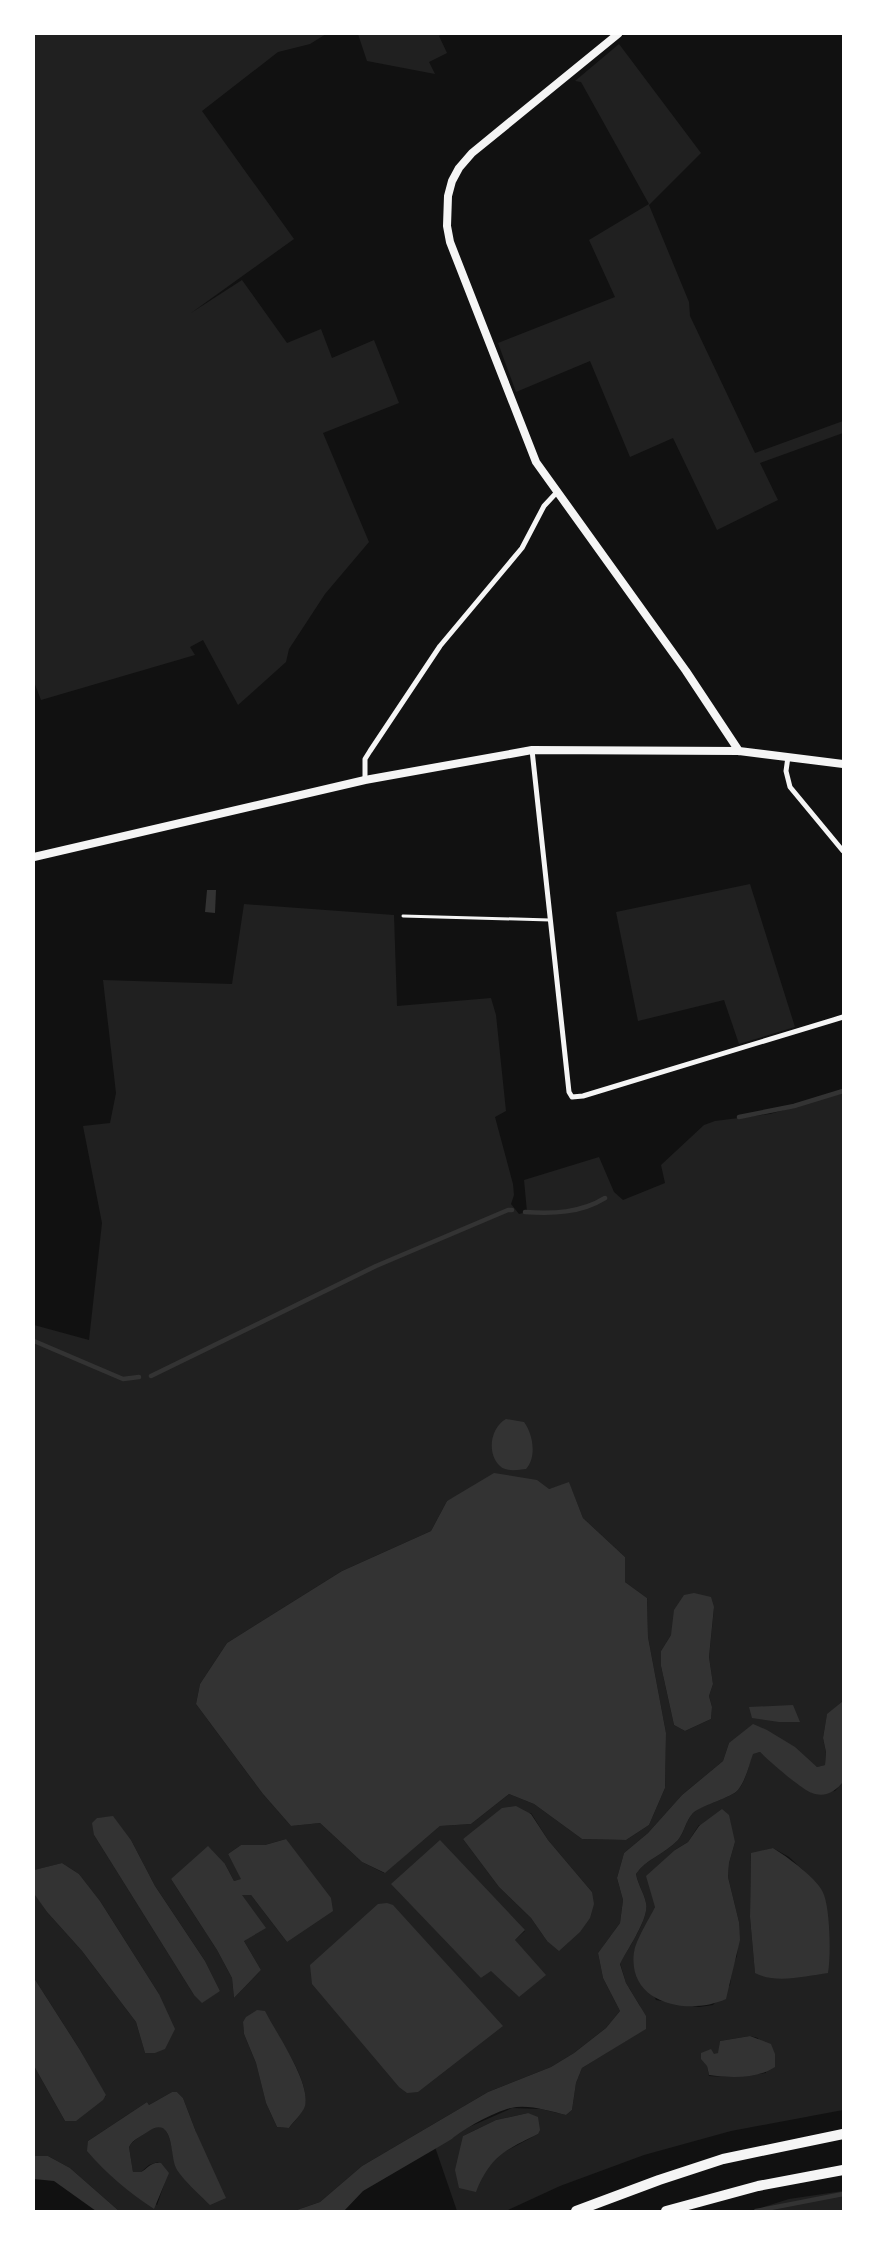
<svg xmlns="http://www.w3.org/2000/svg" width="877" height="2245" font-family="'Work Sans',sans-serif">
<rect width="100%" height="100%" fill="#111"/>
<path fill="#202020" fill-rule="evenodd" d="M 34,34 L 326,34 L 310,44 L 278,52 L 202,111 L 294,239 L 191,313 L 242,280 L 287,343 L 321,329 L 332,358 L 374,340 L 399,403 L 323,433 L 369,542 L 325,594 L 289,649 L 286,662 L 238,705 L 203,640 L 190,647 L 195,655 L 41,700 L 34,682 Z
M 358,34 L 442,34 L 439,36 L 447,53 L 429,62 L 435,74 L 367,61 Z
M 619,44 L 701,153 L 649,205 L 689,302 L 690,316 L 755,453 L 843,421 L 843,433 L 760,463 L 778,500 L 717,530 L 673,438 L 630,457 L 590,361 L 516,392 L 498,343 L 615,297 L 589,240 L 649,204 L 581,82 L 575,81 Z
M 750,884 L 795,1027 L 739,1044 L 724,1000 L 638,1021 L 616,912 Z
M 244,904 L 394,915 L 397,1006 L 491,998 L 496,1015 L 506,1111 L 495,1117 L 513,1184 L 514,1195 L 511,1204 L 519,1214 L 527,1212 L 524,1180 L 599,1157 L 614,1192 L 623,1200 L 665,1183 L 661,1165 L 704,1125 L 715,1121 L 770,1114 L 843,1093 L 843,1701 L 827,1715 L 823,1738 L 826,1752 L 825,1765 L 817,1767 L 808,1760 L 729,1743 L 723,1761 L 682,1795 L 648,1833 L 624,1853 L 617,1878 L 623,1900 L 620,1923 L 598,1953 L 603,1978 L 620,2011 L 606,2028 L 574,2053 L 551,2067 L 488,2092 L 362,2166 L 320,2202 L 294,2211 L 119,2211 L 70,2168 L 48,2156 L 34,2156 L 34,2066 L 65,2121 L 106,2096 L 80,2050 L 34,1978 L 34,1892 L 47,1912 L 82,1951 L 136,2022 L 145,2053 L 159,1994 L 100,1901 L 79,1874 L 62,1863 L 34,1870 L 34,1325 L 89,1340 L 102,1223 L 83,1126 L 110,1123 L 116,1093 L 103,980 L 232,984 ZM 569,1483 L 583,1518 L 625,1557 L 625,1582 L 647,1598 L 648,1637 L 666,1733 L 665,1788 L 649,1825 L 626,1840 L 582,1839 L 534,1804 L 509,1794 L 471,1824 L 440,1826 L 384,1873 L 362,1862 L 320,1823 L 291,1826 L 263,1794 L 196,1704 L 200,1684 L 227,1643 L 342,1571 L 431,1531 L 447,1501 L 457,1496 L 549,1489 ZM 714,1608 L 709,1657 L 713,1684 L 709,1696 L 712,1707 L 711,1719 L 685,1731 L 674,1725 L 661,1666 L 661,1651 L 671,1635 ZM 531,1813 L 548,1840 L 592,1892 L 547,1941 L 531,1918 L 499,1887 L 463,1839 L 482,1826 ZM 113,1817 L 131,1840 L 155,1886 L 205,1961 L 220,1991 L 194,1995 L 94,1835 L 97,1818 ZM 286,1839 L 287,1942 L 251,1895 L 241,1895 L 244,1941 L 261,1970 L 234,1998 L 232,1978 L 217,1950 L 171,1879 L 225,1864 L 234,1881 L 242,1879 L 228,1854 L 241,1845 L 265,1845 ZM 440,1841 L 525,1931 L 515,1940 L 519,1997 L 491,1970 L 481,1978 ZM 243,2022 L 275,2032 C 287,2050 309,2083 305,2105 C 303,2112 294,2122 289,2128 L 277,2127 L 266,2103 L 256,2063 L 244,2034 ZM 172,2092 L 177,2092 L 183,2098 L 196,2132 L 176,2167 C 174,2159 170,2129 162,2127 C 156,2126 152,2129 147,2132 C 140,2137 133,2140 129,2147 L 133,2172 L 141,2172 L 149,2165 L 158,2162 L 167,2176 L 157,2205 L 88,2141 L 147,2102 L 149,2105 Z
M 760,1752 L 812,1793 L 835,1791 L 843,1782 L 843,2110 L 731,2131 L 644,2155 L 560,2186 L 506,2211 L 457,2211 L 435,2147 L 452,2139 L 460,2131 L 512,2108 L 541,2109 L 566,2115 L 572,2110 L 576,2083 L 582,2068 L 645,2029 L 640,2006 L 626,1983 L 620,1963 C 627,1951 650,1917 646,1903 C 644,1893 638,1885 636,1874 C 646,1859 665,1854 678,1840 C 684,1833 686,1820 693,1813 C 704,1803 730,1799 738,1790 C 746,1781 749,1765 752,1754 ZM 699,1825 L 735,1842 L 729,1863 L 728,1877 L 739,1922 L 737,1956 L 733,1965 L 730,1985 L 713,2005 L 699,2007 L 656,2000 L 634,1951 L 655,1907 L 675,1850 L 688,1842 ZM 773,1848 L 789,1857 L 807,1874 L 796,1977 L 755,1972 L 750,1917 L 751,1854 ZM 750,2036 L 758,2038 L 766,2073 L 725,2077 L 709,2076 L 707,2066 L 714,2055 L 719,2053 L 720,2041 ZM 528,2113 L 538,2134 L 504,2152 L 484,2170 L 463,2136 L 496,2120 Z
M 843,2191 L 843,2211 L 751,2211 L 789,2199 Z"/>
<path fill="#333" d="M 207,890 L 216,890 L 215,913 L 205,912 Z
M 506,1419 L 524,1422 C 533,1434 537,1457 526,1469 C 518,1470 506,1472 500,1466 C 486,1453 491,1427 506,1419 Z
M 494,1473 L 537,1480 L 549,1489 L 569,1482 L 583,1518 L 625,1557 L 625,1582 L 647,1598 L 648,1637 L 666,1733 L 665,1788 L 649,1825 L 626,1840 L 582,1839 L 534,1804 L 509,1794 L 471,1824 L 440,1826 L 385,1873 L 362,1862 L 320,1823 L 291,1826 L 263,1794 L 196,1704 L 200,1684 L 227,1643 L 342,1571 L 431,1531 L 447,1501 Z
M 694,1593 L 711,1597 L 714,1607 L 709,1657 L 713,1684 L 709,1696 L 712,1707 L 711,1719 L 685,1731 L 674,1725 L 661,1666 L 661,1651 L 671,1635 L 674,1610 L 684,1595 Z
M 843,1701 L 843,1782 C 836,1791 825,1798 812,1793 C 801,1789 769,1761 760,1752 L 753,1754 C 749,1765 746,1780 738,1790 C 731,1798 704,1804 693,1813 C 686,1820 684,1833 678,1840 C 665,1854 646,1859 636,1874 C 638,1885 644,1893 646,1903 C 650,1917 627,1950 620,1964 L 626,1983 L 646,2016 L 646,2029 L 582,2068 L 576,2083 L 572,2110 L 566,2115 C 549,2111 528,2104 511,2108 C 496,2111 463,2129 452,2139 L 363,2191 L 344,2211 L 294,2211 L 320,2202 L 362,2166 L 488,2092 L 551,2067 L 574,2053 L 606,2028 L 620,2011 L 603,1978 L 598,1953 L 620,1923 L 623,1900 L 617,1878 L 624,1853 L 648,1833 L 682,1795 L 723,1761 L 729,1743 L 753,1724 L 767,1730 L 795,1747 L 817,1767 L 825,1765 L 826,1752 L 823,1738 L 827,1714 Z
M 793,1705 L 800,1722 L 779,1722 L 752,1718 L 749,1707 Z
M 516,1806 L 531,1814 L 548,1840 L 592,1892 L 594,1904 L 590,1918 L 580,1932 L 559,1951 L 547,1941 L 531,1918 L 499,1887 L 463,1839 L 502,1808 Z
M 722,1809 L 729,1815 L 735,1842 L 729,1863 L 728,1877 L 739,1922 L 740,1940 L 726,1999 C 689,2016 627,2004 634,1952 C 636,1940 649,1919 655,1907 L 646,1876 L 675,1850 L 688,1842 L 699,1826 Z
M 113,1816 L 131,1840 L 155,1886 L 205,1961 L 220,1991 L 202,2003 L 194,1995 L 94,1835 L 92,1823 L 97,1818 Z
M 286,1839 L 331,1898 L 333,1911 L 287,1942 L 251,1895 L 242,1895 L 266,1928 L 244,1941 L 261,1970 L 234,1998 L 232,1978 L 217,1950 L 171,1879 L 208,1846 L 225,1864 L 234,1881 L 241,1879 L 228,1854 L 241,1845 L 265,1845 Z
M 440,1840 L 525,1930 L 515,1940 L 546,1975 L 519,1997 L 491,1971 L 481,1978 L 391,1884 Z
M 773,1848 C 786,1856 820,1880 824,1895 C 830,1911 831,1956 828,1973 C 806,1976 775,1984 755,1973 L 750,1917 L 751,1853 Z
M 62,1863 L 79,1874 L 100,1901 L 159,1994 L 175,2029 L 165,2049 L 155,2053 L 145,2053 L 136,2022 L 82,1951 L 47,1912 L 35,1895 L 34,1870 Z
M 387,1903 L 393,1905 L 503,2026 L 418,2092 L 407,2093 L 399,2087 L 312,1984 L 310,1965 L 378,1904 Z
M 34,1978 L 80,2050 L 106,2095 L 103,2100 L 76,2121 L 65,2121 L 34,2066 Z
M 257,2010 L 265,2011 C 276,2033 311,2082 305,2106 C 303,2113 293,2122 289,2128 L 277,2127 L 266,2103 L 256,2063 L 244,2034 L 243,2022 L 246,2017 Z
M 750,2036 L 771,2044 L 775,2054 L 775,2067 C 757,2079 730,2078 709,2075 L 707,2066 L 701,2059 L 701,2053 L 711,2049 L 714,2054 L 718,2053 L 720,2041 Z
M 172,2092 L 177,2092 L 183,2098 L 196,2132 L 226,2198 L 210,2205 C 201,2196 181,2178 176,2168 C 170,2156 174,2115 149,2131 C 142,2136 133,2139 129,2147 L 133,2172 L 141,2172 C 148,2168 152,2161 161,2163 L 169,2173 L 154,2209 C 128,2192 107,2174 87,2151 L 88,2141 L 147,2102 L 149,2105 Z
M 528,2113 L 538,2117 L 540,2130 L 538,2134 C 505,2150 490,2157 476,2192 L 459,2188 L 455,2170 L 463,2136 L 496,2120 Z
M 34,2156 L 48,2156 L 70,2168 L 119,2211 L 96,2211 L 54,2181 L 34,2179 Z"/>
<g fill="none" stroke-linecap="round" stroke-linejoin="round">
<path stroke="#333" stroke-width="4.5" d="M 739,1117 L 794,1106 L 843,1091
M 525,1212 C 552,1214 581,1213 605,1198
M 34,1341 L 123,1379 L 139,1377
M 151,1376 L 376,1266 L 508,1210 L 512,1210
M 756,2211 L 843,2194"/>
<path stroke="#f5f5f5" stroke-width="3" d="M 403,916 L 550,920"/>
<path stroke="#f5f5f5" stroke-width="5" d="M 532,750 L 569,1092 L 572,1097 L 583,1096 L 843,1017
M 788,757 L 786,771 L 790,787 L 843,851
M 365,780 L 365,759 L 370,751 L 440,646 L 522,548 L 544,506 L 558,491"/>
<path stroke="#f5f5f5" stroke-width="8" d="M 618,34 L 472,153 L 459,168 L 452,181 L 448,196 L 447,226 L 450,242 L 536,462 L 686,671 L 739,751
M 34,857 L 365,780 L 532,750 L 739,751 L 843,764"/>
<path stroke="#f5f5f5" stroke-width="10" d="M 576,2211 L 659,2180 L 723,2159 L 843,2134
M 666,2211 L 758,2186 L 843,2170"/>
</g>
<rect width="877" height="2245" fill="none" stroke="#ffffff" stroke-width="70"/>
</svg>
